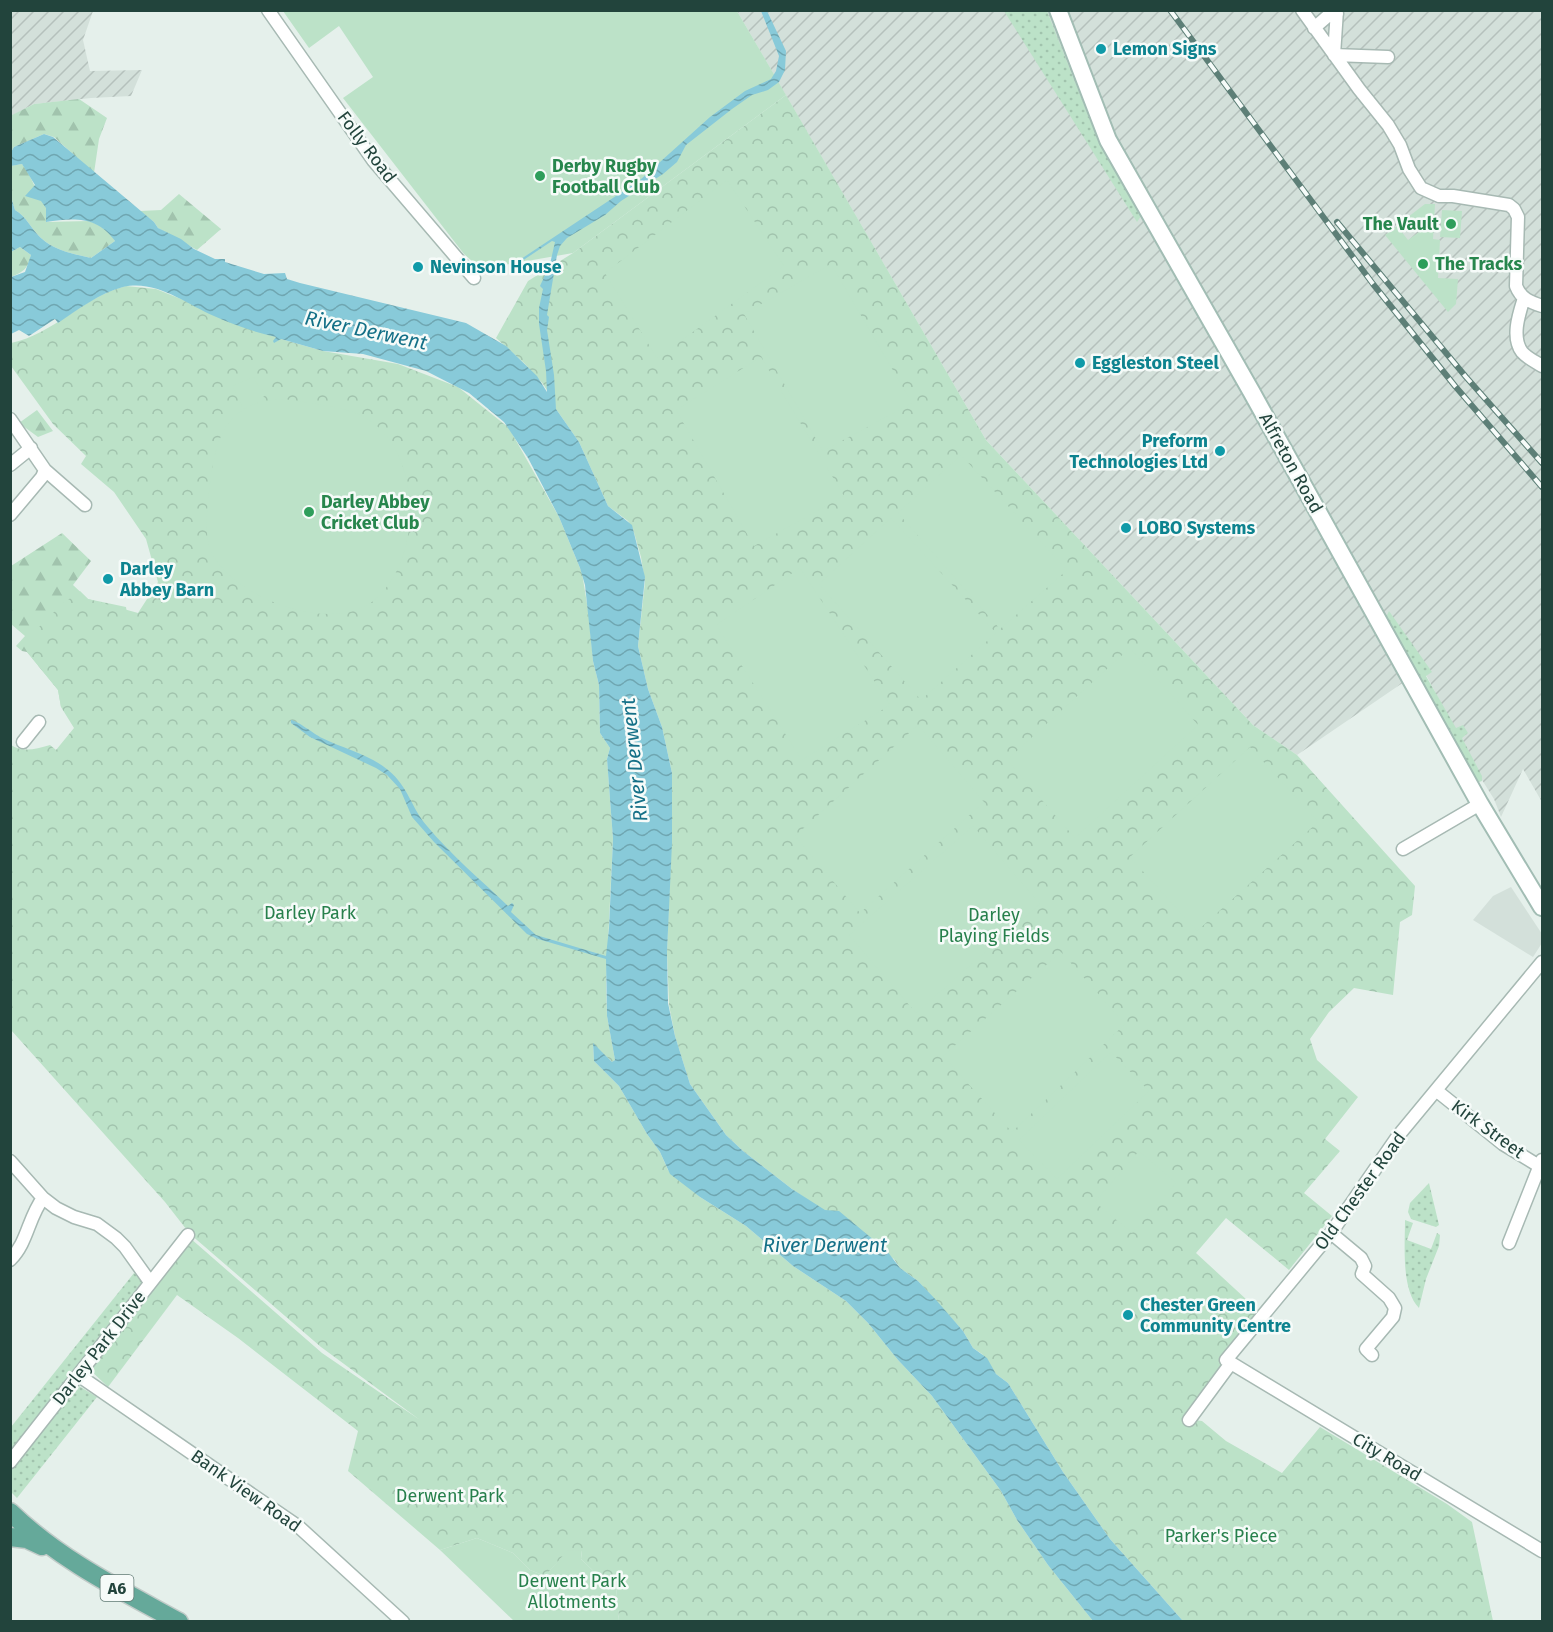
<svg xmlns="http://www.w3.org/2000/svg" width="1553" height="1632" font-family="'Fira Sans',sans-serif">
<defs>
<pattern id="industrial-furrows" width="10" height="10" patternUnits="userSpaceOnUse" patternTransform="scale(1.5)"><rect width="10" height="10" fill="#d3e0da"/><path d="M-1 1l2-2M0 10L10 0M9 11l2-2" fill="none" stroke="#b5c1bc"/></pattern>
<pattern id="grass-dots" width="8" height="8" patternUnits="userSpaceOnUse" patternTransform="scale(1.5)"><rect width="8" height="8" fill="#bce2c8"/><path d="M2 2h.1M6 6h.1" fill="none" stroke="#a1c3ad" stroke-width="1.8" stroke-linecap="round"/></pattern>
<pattern id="forest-firs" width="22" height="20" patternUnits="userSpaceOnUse" patternTransform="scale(1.5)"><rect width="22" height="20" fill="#bce2c8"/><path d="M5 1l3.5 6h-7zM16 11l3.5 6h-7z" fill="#a1c3ad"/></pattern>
<pattern id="park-crowns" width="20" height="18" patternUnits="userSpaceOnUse" patternTransform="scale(1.5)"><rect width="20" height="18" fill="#bce2c8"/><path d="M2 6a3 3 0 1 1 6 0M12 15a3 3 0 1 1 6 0" fill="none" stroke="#a1c3ad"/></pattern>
<pattern id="water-waves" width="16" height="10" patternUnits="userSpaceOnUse" patternTransform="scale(1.5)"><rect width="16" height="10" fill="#88cad9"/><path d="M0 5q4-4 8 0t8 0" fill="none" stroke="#6fa6b1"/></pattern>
</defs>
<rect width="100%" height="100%" fill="#e5f0eb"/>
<path fill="#d3e0da" d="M 1511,887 L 1542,934 L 1542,943 L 1533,957 L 1473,920 L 1493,896 Z"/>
<path fill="url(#industrial-furrows)" d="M 11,11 L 93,11 L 83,40 L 90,71 L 142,70 L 131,96 L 91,98 L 34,104 L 11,116 Z
M 737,11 L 1542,11 L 1542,802 L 1523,769 L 1501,817 L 1494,799 L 1477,772 L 1423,669 L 1297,755 L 1253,725 L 986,440 Z"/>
<path fill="url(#grass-dots)" d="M 1004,11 L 1047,11 L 1100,145 L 1141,216 L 1137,222 Z
M 1389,611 L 1432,672 L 1426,676 L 1456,728 L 1463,725 L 1468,733 L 1462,738 L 1482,776 L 1482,781 L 1479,782 L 1474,774 L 1422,685 L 1386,617 Z
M 1429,1183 L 1439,1225 L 1436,1227 L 1411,1219 L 1408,1212 L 1410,1203 Z
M 1405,1220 L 1413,1223 L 1407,1240 L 1431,1249 L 1437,1233 L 1440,1235 L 1439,1246 L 1426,1279 L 1419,1308 C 1401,1290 1405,1245 1405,1220 Z
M 134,1273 L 146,1282 L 11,1450 L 11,1427 Z
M 79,1386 L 97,1397 L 17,1498 L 11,1492 L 10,1469 L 76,1387 Z"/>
<path fill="url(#forest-firs)" d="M 79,99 L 107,118 L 99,139 L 94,173 L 54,137 L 44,134 L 14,147 L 11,152 L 10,116 L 34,104 Z
M 22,164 C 33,177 36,195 47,208 L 46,222 L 89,221 L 106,228 L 115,241 L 91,258 C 74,254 55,251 41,238 C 31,229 27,217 15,210 L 11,197 L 10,166 Z
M 179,194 L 221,229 L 197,250 L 158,228 L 154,222 L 140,211 L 161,210 Z
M 20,247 L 31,255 C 28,269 23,272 11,277 L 11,252 Z
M 37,410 L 53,431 L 38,437 L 19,423 Z
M 62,533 L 91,561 L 73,585 L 88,599 L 126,607 L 128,620 L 61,707 L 58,690 L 27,652 L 22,651 L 16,646 L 25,636 L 11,624 L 11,566 Z"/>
<path fill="url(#park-crowns)" d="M 786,95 L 986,440 L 1253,725 L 1297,755 L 1415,886 L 1412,915 L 1400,922 L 1393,995 L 1354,988 L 1329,1012 L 1310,1039 L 1317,1060 L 1358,1097 L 1325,1139 L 1340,1151 L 1304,1193 L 1332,1216 L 1289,1270 L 1226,1218 L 1196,1253 L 1260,1312 L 1182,1418 L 1202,1421 L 1226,1441 L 1282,1473 L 1320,1427 L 1447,1504 L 1472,1522 L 1493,1621 L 1183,1621 L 1110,1539 L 1063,1472 L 1008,1383 L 996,1374 L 982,1354 L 973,1348 L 963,1331 L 918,1281 L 900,1268 L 894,1259 L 792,1189 L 743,1151 L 726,1135 L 690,1084 L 675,1036 L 669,1005 L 667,952 L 672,811 L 672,773 L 662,727 L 648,689 L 638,646 L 645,582 L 641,557 L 633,529 L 628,521 L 608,506 L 579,442 L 556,409 L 554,401 L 543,384 L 524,363 L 496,338 L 528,281 L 573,253 Z
M 126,286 L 156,289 L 281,339 L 323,351 L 398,364 L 458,387 L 509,428 L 559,517 L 582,573 L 589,616 L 593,661 L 599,685 L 600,733 L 610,748 L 607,759 L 613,839 L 606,984 L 607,1016 L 615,1060 L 612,1062 L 593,1044 L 594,1061 L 619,1086 L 647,1134 L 660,1152 L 668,1170 L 700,1197 L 746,1226 L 793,1266 L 846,1301 L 868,1323 L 898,1360 L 932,1396 L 1001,1491 L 1017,1520 L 1048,1565 L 1093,1621 L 619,1621 L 616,1585 L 608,1585 L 581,1559 L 582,1551 L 567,1552 L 545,1576 L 530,1570 L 513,1553 L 477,1538 L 440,1550 L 348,1471 L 358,1431 L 238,1338 L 177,1295 L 108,1387 L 85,1365 L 190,1238 L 322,1353 L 420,1420 L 321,1347 L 190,1234 L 165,1202 L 11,1030 L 11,745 C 24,753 35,749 50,745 L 56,750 L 74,728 L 61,707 L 58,690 L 27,652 L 33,633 L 61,605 L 80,591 L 88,599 L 138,613 L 158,582 L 146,539 L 114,492 L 81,464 L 86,456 L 53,424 L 11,366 L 11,343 C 54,334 84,296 126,286 Z"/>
<path fill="#bce2c8" d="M 283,11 L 737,11 L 786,95 L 573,253 L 481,269 L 464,254 L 343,98 L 373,77 L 339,26 L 309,48 Z
M 727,180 L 784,266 L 657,358 L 605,273 Z
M 1425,204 L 1435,204 L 1433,239 L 1440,240 L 1438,278 L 1458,279 L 1456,304 L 1448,312 L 1385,235 L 1397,226 L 1408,240 L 1419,232 L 1408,217 Z
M 1442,210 L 1462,211 L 1460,238 L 1440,237 Z
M 831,264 L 912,403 L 823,451 L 744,314 Z
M 761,357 L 844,496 L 754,546 L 676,410 Z
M 254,377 L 260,390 L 263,389 L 266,395 L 263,397 L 264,400 L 243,409 L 233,386 Z
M 285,399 C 311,404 351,406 372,422 C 423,460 422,562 373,601 C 332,635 231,597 211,551 C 204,533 207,511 209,492 C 215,440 223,401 285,399 Z
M 961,455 L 1067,570 L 1000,629 L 898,513 Z
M 891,518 L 996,633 L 921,700 L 819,584 Z
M 800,568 L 890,705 L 802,760 L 716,625 Z
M 1130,648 L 1198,725 L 1075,838 L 1007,760 Z
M 918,725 L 984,802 L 860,913 L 795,836 Z
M 1250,747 L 1318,822 L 1197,931 L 1130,857 Z
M 973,826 L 1040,904 L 916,1013 L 849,935 Z
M 1061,952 L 1125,1024 L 1012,1132 L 943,1056 Z
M 1111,1052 L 1149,1091 L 1057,1179 L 1019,1140 Z
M 1139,1151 L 1176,1183 L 1132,1233 L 1095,1202 Z
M 477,1538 L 513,1553 L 530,1570 L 545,1576 L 567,1551 L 582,1550 L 581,1559 L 608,1585 L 616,1585 L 619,1621 L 514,1621 L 440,1550 Z"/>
<path fill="url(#water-waves)" d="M 761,11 L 767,11 L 786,51 L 785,70 L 779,82 L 768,90 L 752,95 L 732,109 L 686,145 L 677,162 L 663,174 L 621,201 L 605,215 L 567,238 L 560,246 L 557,255 L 547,315 L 549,317 L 547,330 L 554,375 L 556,409 L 579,442 L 608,506 L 632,525 L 645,577 L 638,646 L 648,689 L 662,727 L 672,773 L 672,843 L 667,952 L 668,1003 L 675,1036 L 690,1084 L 726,1135 L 743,1151 L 792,1189 L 825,1210 L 839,1211 L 887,1251 L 900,1268 L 918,1281 L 937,1301 L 963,1331 L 973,1348 L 987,1358 L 996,1374 L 1008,1383 L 1063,1472 L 1110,1539 L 1183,1621 L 1093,1621 L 1048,1565 L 1017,1520 L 1001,1491 L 932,1396 L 898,1360 L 868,1323 L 846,1301 L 793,1266 L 746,1226 L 700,1197 L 670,1174 L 660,1152 L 647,1134 L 619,1086 L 594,1061 L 593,1043 L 612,1062 L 615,1060 L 607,1016 L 606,959 L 538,939 L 527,934 L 434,842 L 412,817 L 400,789 L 387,775 L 376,768 L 310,737 L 291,723 L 291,720 C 298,721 314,734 322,738 C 344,749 369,754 388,770 C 409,787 411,808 427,826 C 451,855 481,880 508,906 L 512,903 L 514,905 L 511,912 L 536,935 L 606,956 L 609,928 L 613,839 L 607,759 L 610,748 L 600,733 L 599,685 L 593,661 L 585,585 L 580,568 L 559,517 L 528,458 L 504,422 L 469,393 L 426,371 L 363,354 L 323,351 L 281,339 L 274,343 L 273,341 L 276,337 C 254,332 234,325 214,316 C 186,304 156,279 123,287 C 100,293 77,310 58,323 L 55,319 L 29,336 L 19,330 L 11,334 L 11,277 L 25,272 L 31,255 L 20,247 L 11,252 L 11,197 L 15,210 C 27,217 31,229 41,238 C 55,251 74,254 91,258 L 115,241 C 97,216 74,218 46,222 L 46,208 L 41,201 L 25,196 L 35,185 L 22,164 L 11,166 L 11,152 L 14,147 L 44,134 L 53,137 L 154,222 L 158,228 L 181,239 L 194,249 L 215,259 L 225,259 L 225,262 L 264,274 L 285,273 L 287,279 L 300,283 L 466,323 L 506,346 L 537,376 L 547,392 L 546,371 L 539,324 L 539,308 L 543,289 L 540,286 L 550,264 L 555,242 L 552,241 L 519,263 L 518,261 L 640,180 L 710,117 L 745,91 L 771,79 L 776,71 L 779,56 Z"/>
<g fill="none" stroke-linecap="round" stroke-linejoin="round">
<defs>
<path id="street" d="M 268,10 L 373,160 L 474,278
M 1302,10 L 1359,89 L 1388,125 L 1400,145 L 1409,169 L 1421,188 L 1439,196 L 1453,196 L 1509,205 L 1514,209 L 1518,217 L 1516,286 C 1521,299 1530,302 1542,306
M 1337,10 L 1334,55 L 1388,57
M 1314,28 L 1329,15 L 1337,14
M 1524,298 C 1519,314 1511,337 1522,352 C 1527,358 1536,362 1542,366
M 10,419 L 45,470 L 42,477 L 10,515
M 10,465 L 31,448
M 45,470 L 85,505
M 23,742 L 39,722
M 1403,849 L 1480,804
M 1437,1091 L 1503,1144 L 1539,1166
M 10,1161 L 43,1198 L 56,1208 L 74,1217 L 97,1224 L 116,1238 L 125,1247 L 150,1282
M 1331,1233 L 1361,1258 L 1365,1266 L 1362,1274 L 1389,1298 L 1395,1308 L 1393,1317 L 1366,1349 L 1372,1355
M 1509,1243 L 1542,1160
M 10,1260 C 28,1242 28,1218 43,1198
M 1231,1363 L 1542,1551
M 78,1375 L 299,1527 L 403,1622
M 1189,1420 L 1231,1363 L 1226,1360 L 1331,1233 L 1398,1136 L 1542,962
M 10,1462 L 188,1235"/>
<path id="secondary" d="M 1058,10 L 1108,140 L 1251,391 L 1480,804 L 1542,907"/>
<path id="primary" d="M 10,1512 C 60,1560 119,1589 179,1622
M 10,1537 L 27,1539 L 42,1546"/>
</defs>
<use href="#street" stroke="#a7b9b3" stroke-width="15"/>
<use href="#secondary" stroke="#a2bdb4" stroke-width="20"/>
<use href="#primary" stroke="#c1cbc8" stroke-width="21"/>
<use href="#street" stroke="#fff" stroke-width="12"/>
<use href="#secondary" stroke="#fff" stroke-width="16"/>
<use href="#primary" stroke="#65a99a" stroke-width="18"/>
<defs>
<path id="rail" d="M 1170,10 L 1373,284 L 1455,386 L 1542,487
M 1337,222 L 1466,377 L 1542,463"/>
</defs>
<use href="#rail" stroke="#5d7f77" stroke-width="6"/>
<use href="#rail" stroke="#f6fbf9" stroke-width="4" stroke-dasharray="11" stroke-linecap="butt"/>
</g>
<g fill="#0f9aa8" stroke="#f6fbf9" stroke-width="2">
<circle cx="1101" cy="49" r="6"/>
<circle cx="418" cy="267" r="6"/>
<circle cx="1080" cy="363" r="6"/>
<circle cx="1220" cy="451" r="6"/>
<circle cx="1126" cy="528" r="6"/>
<circle cx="108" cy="579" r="6"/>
<circle cx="1128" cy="1315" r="6"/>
</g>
<g fill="#2e9e5b" stroke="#f6fbf9" stroke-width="2">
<circle cx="540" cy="176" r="6"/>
<circle cx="1451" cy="224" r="6"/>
<circle cx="1423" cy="264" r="6"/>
<circle cx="309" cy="512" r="6"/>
</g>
<g text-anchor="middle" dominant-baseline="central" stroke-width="5" stroke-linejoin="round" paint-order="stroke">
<rect fill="#f6fbf9" stroke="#627b75" stroke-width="1.5" x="100.5" y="1575" width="33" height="26" rx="4.5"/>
<g font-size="16" font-weight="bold" fill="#22443c">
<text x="117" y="1588">A6</text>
</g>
<g font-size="18" font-weight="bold" fill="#0d838f" stroke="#f6fbf9" text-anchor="start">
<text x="1113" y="49">Lemon Signs</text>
<text x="430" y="267">Nevinson House</text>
<text x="1092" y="363">Eggleston Steel</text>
<text x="1208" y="441" text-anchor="end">Preform<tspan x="1208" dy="21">Technologies Ltd</tspan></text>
<text x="1138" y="528">LOBO Systems</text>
<text x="120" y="569">Darley<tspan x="120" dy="21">Abbey Barn</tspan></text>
<text x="1140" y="1305">Chester Green<tspan x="1140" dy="21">Community Centre</tspan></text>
</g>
<g font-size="18" fill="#22443c" stroke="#f6fbf9">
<text transform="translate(367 147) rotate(53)">Folly Road</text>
<text transform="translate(1291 463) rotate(61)">Alfreton Road</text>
<text transform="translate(1488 1129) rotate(36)">Kirk Street</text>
<text transform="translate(1360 1191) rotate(-54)">Old Chester Road</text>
<text transform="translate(99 1348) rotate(-52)">Darley Park Drive</text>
<text transform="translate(1387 1457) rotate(31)">City Road</text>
<text transform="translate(246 1491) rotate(35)">Bank View Road</text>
</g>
<g font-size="18" font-weight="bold" fill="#27864d" stroke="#f6fbf9" text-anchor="start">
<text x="552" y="166">Derby Rugby<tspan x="552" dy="21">Football Club</tspan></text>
<text x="1439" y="224" text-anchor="end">The Vault</text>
<text x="1435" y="264">The Tracks</text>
<text x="321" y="502">Darley Abbey<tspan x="321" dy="21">Cricket Club</tspan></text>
</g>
<g font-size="18" fill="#27804c" stroke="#f6fbf9">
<text x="310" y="913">Darley Park</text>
<text x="994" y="915">Darley<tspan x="994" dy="21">Playing Fields</tspan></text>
<text x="450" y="1496">Derwent Park</text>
<text x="1221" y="1536">Parker's Piece</text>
<text x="572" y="1581">Derwent Park<tspan x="572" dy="21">Allotments</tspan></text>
</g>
<g font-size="20" font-style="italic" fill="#147087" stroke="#f6fbf9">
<text transform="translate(366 330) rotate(12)">River Derwent</text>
<text transform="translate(634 760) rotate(-96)">River Derwent</text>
<text x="825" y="1245">River Derwent</text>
</g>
</g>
<rect width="1553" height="1632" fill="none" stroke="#22443c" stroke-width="24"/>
</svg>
